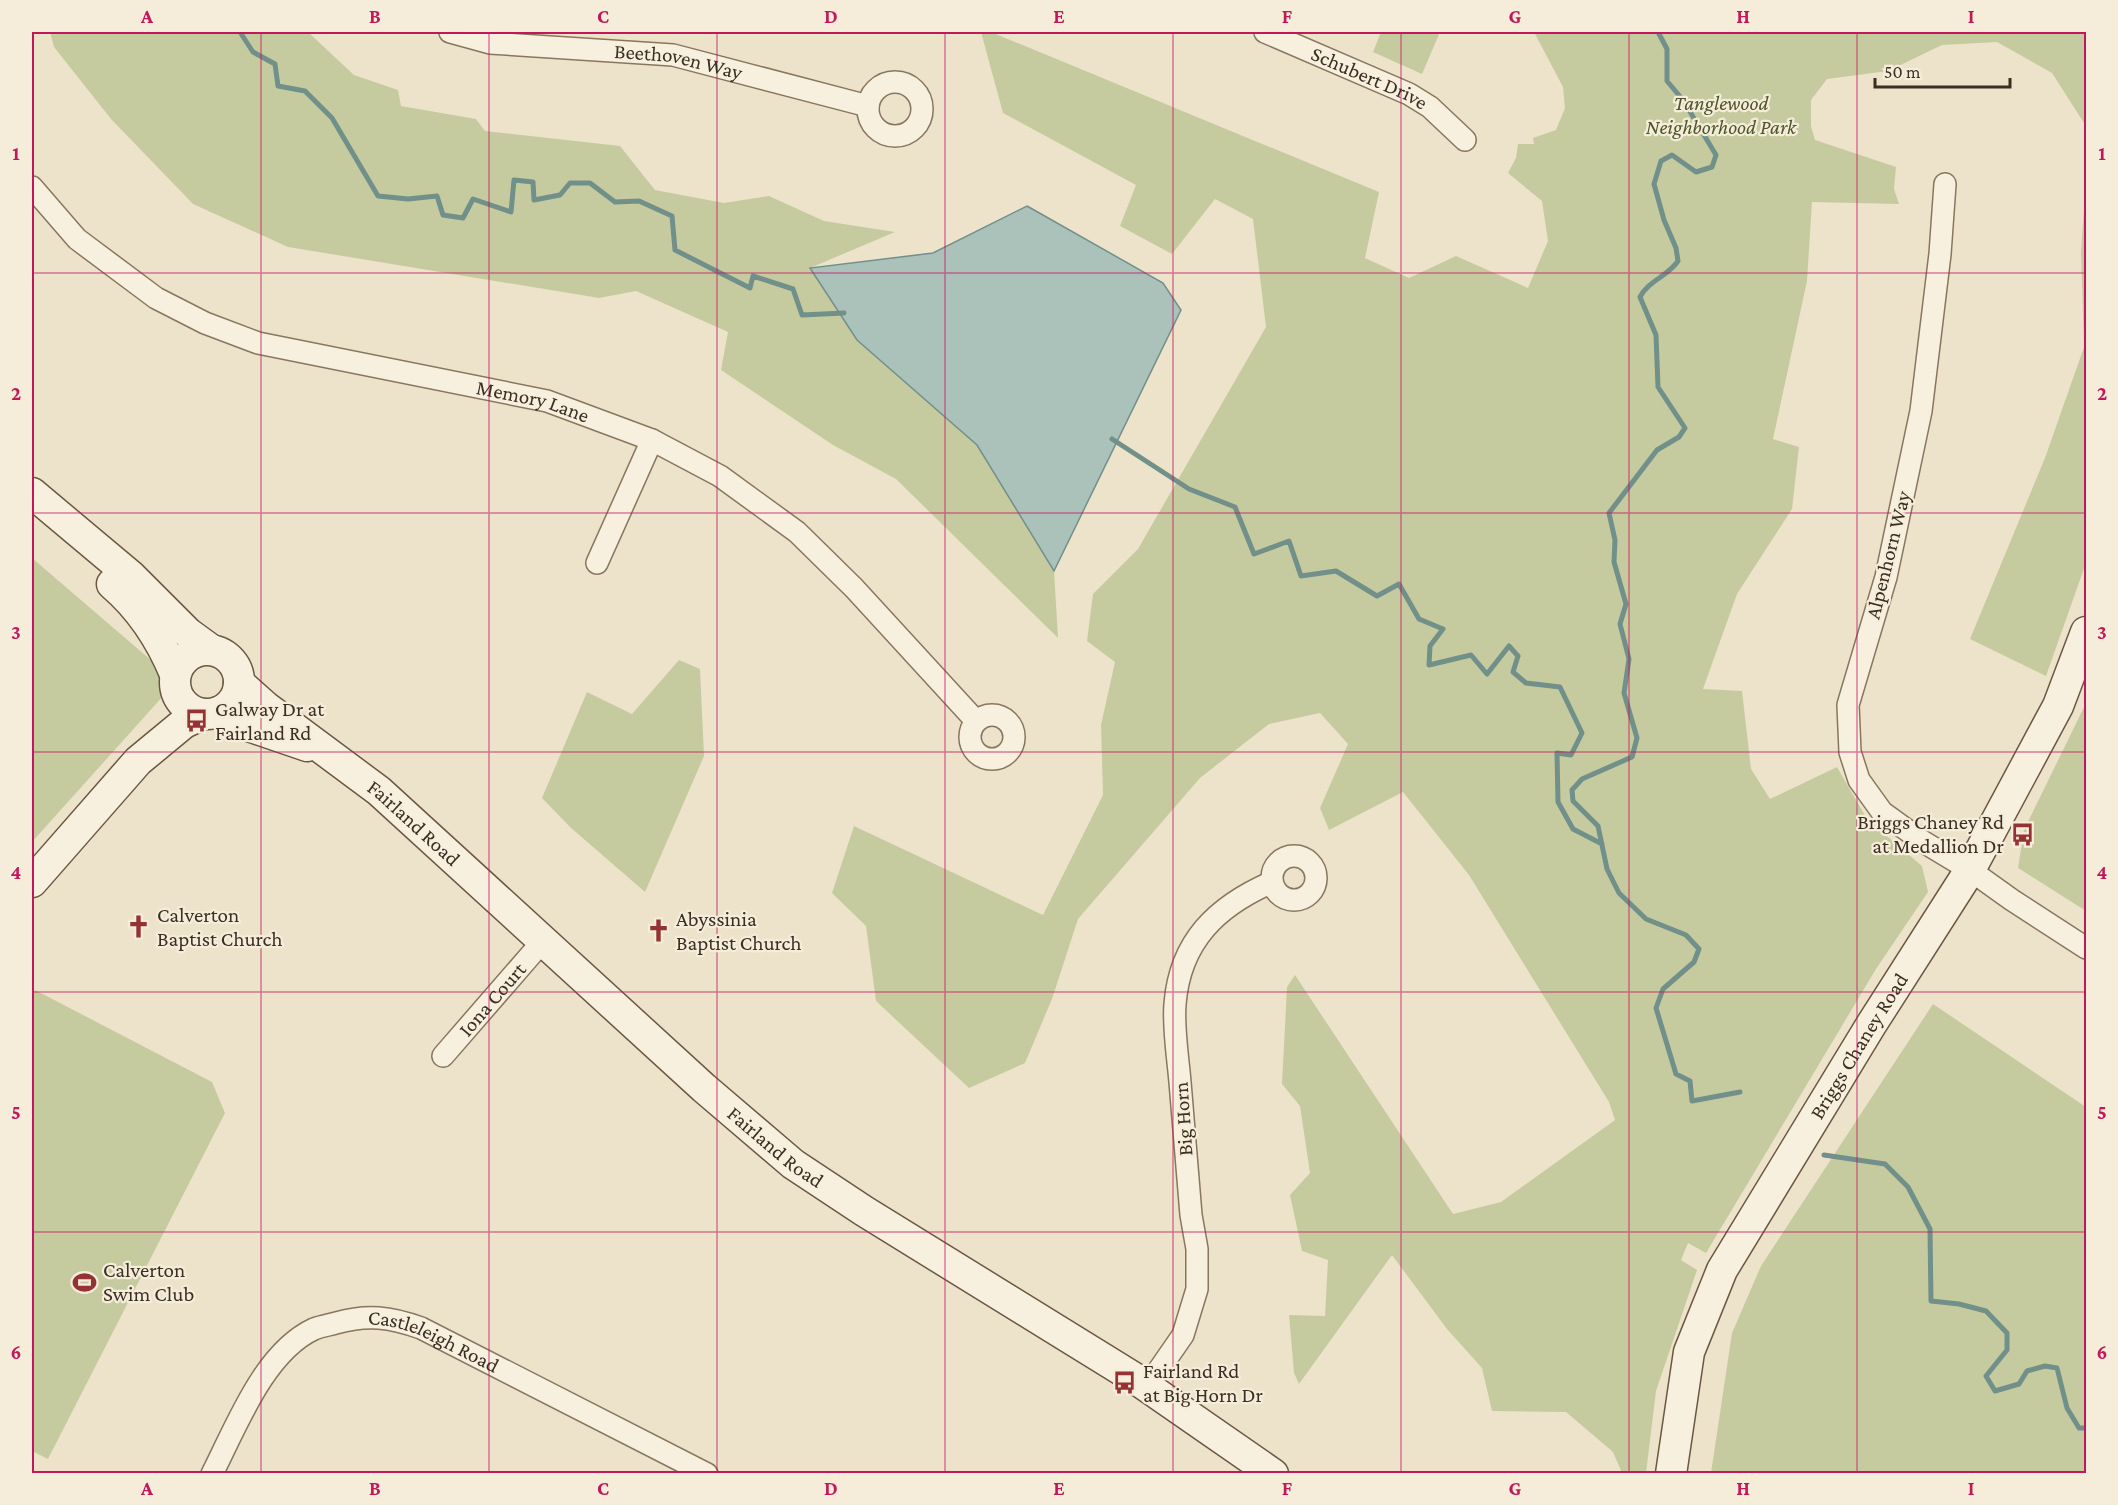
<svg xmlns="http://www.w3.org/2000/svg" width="2118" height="1505" font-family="'Crimson Pro',serif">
<rect width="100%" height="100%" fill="#ede3cb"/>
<path fill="#c6cb9f" d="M 50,32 L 308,32 L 354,75 L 398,90 L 401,106 L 476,119 L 485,131 L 620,146 L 655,190 L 724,203 L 769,196 L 824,221 L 895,232 L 810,268 L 857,340 L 977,445 L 1054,571 L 1058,638 L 896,479 L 833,445 L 721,370 L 728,332 L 636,291 L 599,298 L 288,247 L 193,204 L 111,119 L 54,47 Z
M 981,32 L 991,32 L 1379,192 L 1365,258 L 1409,278 L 1456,256 L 1528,288 L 1548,241 L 1542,201 L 1508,173 L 1516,158 L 1518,144 L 1534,144 L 1533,138 L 1556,130 L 1565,108 L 1563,87 L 1534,32 L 2086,32 L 2086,126 L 2052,73 L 1997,42 L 1942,45 L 1888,71 L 1827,79 L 1811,100 L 1811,126 L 1815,140 L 1896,167 L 1894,189 L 1899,204 L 1812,202 L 1807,281 L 1773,439 L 1799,447 L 1792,509 L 1737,594 L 1703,689 L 1742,691 L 1751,769 L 1770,799 L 1837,767 L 1867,819 L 1922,866 L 1928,892 L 1876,969 L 1706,1253 L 1688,1243 L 1681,1260 L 1697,1270 L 1656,1391 L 1646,1473 L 1622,1473 L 1613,1452 L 1566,1412 L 1492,1411 L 1482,1368 L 1447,1329 L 1392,1255 L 1299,1384 L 1294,1373 L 1289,1315 L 1325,1316 L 1328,1260 L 1302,1251 L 1290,1195 L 1310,1173 L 1300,1106 L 1282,1084 L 1287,987 L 1295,975 L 1453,1214 L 1501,1202 L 1615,1120 L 1609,1102 L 1469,875 L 1403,792 L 1329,830 L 1320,808 L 1348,744 L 1320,713 L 1269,724 L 1200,778 L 1078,919 L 1052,999 L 1025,1063 L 969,1088 L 876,1001 L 866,926 L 832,893 L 854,826 L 1043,915 L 1103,795 L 1101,725 L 1115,662 L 1087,641 L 1093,594 L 1138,549 L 1266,327 L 1253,219 L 1215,199 L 1172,254 L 1120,226 L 1136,185 L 1003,113 Z
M 1381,32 L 1440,32 L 1422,74 L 1373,52 Z
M 2086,176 L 2086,563 L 2046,676 L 1970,639 L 2045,458 L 2084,347 L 2081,253 Z
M 32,558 L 159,667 L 164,695 L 32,842 Z
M 679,660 L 700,669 L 704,756 L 645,892 L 570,827 L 542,798 L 587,692 L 632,714 Z
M 2086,703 L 2086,911 L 2018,868 L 2024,830 Z
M 35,990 L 212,1082 L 225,1113 L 48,1459 L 32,1451 L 32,995 Z
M 1933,1004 L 2086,1107 L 2086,1473 L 1711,1473 L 1732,1333 L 1761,1266 Z"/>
<path fill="#abc2bb" stroke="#719089" stroke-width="1.5" d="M 1027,206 L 1163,283 L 1181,310 L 1054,571 L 977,445 L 857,340 L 810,268 L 933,253 Z"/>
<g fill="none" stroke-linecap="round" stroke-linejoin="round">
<path stroke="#719089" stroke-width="5" d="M 240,32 L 253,52 L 275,64 L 278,86 L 305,91 L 332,118 L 378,196 L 408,199 L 437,196 L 443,215 L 463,218 L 473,199 L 511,212 L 514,180 L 533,182 L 534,200 L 560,195 L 570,183 L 590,183 L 615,202 L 639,201 L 672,216 L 675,250 L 750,288 L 753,276 L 793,289 L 802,315 L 844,313
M 1658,32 L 1667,49 L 1667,81 L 1683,100 L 1716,155 L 1712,167 L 1696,172 L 1672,155 L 1661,161 L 1654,184 L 1664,220 L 1676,248 L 1678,261 C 1667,277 1649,280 1640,297 L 1656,335 L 1658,387 L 1685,428 L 1679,437 L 1657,450 L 1609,513 L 1615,540 L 1614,562 L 1626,604 L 1620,624 L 1629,659 L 1624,693 L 1637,738 L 1632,757 L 1582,779 L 1572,790 L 1573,801 L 1598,826 L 1607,869 L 1619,893 L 1646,919 L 1686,935 L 1699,949 L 1694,962 L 1663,989 L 1656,1008 L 1676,1074 L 1690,1081 L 1692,1101 L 1740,1092
M 1112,439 L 1189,489 L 1235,507 L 1254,554 L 1289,541 L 1301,576 L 1336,571 L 1377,596 L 1399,584 L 1419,619 L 1443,629 L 1430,646 L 1429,665 L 1471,655 L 1487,674 L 1509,646 L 1518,656 L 1513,672 L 1526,683 L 1560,687 L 1582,733 L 1571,755 L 1557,753 L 1558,802 L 1573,829 L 1602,844
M 1824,1155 L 1885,1164 L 1908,1187 L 1930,1229 L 1931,1301 L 1959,1304 L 1986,1311 L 2007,1333 L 2007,1350 L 1986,1376 L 1995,1391 L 2019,1384 L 2027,1371 L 2045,1366 L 2057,1368 L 2067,1408 L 2079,1428 L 2086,1428"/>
<defs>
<g id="street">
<path id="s1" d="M 450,32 L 490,43 L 673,55 L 868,106"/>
<path id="s2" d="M 1265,32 L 1409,94 L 1430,107 L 1465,140"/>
<circle cx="895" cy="109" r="27"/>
<path d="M 1945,184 L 1940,254 L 1921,411 L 1886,577 L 1848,705 L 1850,752 L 1859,780 L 1882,812 L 1922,841 L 1970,870 L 2012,900 L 2086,948"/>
<path id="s3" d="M 32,187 L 77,239 L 156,298 L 205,323 L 258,343 L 547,401 L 652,440 L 720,476 L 797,532 L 854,588 L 976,721"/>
<path d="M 597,563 L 652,440"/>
<circle cx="992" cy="737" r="22"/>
<circle cx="1294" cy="878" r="22"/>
<path id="s4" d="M 443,1056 L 542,942"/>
<path d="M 1147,1387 L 1183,1335 L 1197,1289 L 1197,1249 L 1191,1215 C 1187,1171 1184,1126 1180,1082 C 1178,1058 1173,1028 1175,1004 C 1180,941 1217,906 1272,882"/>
<path id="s5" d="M 212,1474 C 236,1427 264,1352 314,1329 C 321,1326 329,1325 336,1323 C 368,1314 390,1317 421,1328 L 707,1474"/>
</g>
<g id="secondary">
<path d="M 32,493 L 131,576 L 188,633 L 210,649"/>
<path d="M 112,584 C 140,608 161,640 175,674"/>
<circle cx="207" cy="682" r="32"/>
<path id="s6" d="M 239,683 L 266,707 L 379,791 L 704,1088 L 793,1164 L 864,1211 L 1136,1379 L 1273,1474"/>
<path d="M 218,712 L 231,720 L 307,746"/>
<path d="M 32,882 L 138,761 L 184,723 L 203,714"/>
<path id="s7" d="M 1671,1474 L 1689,1352 L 1722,1270 L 1871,1025 L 1970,870 L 2058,706 L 2086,632"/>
</g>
</defs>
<use href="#street" stroke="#89765f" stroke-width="24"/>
<use href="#secondary" stroke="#6b5742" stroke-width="33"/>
<use href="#street" stroke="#f8f0de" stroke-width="21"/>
<use href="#secondary" stroke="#f8f0de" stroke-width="30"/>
</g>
<path fill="none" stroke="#c2185b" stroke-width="1.5" stroke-opacity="0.55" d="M 261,32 L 261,1474M 489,32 L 489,1474M 717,32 L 717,1474M 945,32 L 945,1474M 1173,32 L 1173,1474M 1401,32 L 1401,1474M 1629,32 L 1629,1474M 1857,32 L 1857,1474M 32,273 L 2086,273M 32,513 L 2086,513M 32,752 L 2086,752M 32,992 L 2086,992M 32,1232 L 2086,1232"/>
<defs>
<symbol id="bus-bare" viewBox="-9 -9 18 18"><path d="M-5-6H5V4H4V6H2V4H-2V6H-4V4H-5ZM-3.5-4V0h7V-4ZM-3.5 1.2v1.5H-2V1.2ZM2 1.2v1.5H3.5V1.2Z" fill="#953233" stroke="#f5edda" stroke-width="2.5" paint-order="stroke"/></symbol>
<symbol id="church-bare" viewBox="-9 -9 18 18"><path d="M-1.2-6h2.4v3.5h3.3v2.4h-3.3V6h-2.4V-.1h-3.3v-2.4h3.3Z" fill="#953233" stroke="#f5edda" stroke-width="2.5" paint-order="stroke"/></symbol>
<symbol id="stadium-bare" viewBox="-9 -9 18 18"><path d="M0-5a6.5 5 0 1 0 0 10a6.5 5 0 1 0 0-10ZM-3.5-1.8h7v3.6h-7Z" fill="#953233" stroke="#f5edda" stroke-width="2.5" paint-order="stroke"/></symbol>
</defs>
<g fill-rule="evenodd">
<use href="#bus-bare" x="180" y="704" width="33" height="33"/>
<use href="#bus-bare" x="2006" y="818" width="33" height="33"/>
<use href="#church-bare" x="122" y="910" width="33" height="33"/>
<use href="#church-bare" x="642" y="914" width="33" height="33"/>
<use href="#stadium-bare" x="68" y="1266" width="33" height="33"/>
<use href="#bus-bare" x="1108" y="1366" width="33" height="33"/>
</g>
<g text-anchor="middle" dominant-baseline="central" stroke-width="4.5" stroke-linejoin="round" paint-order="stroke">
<g font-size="21" fill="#3b2e22" stroke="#f5edda">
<text stroke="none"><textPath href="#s1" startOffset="231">Beethoven Way</textPath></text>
<text stroke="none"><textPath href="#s2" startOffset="114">Schubert Drive</textPath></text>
<text stroke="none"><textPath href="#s3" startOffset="560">Memory Lane</textPath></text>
<text transform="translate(1888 555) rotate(-76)">Alpenhorn Way</text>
<text stroke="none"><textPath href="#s6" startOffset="224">Fairland Road</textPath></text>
<text stroke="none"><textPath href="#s4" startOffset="75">Iona Court</textPath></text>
<text stroke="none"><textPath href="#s7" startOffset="474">Briggs Chaney Road</textPath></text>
<text transform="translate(1183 1119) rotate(-94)">Big Horn</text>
<text stroke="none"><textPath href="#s6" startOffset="710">Fairland Road</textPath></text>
<text stroke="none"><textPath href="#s5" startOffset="306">Castleleigh Road</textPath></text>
</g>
<g font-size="21" font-style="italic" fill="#4b562a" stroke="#f5edda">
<text x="1721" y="103">Tanglewood<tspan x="1721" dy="24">Neighborhood Park</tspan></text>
</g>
<g font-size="21" fill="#3b2e22" stroke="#f5edda" text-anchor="start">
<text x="215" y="709">Galway Dr at<tspan x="215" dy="24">Fairland Rd</tspan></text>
<text x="2004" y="822" text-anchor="end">Briggs Chaney Rd<tspan x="2004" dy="24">at Medallion Dr</tspan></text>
<text x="157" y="915">Calverton<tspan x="157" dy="24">Baptist Church</tspan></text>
<text x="676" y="919">Abyssinia<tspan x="676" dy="24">Baptist Church</tspan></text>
<text x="103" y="1270">Calverton<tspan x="103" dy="24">Swim Club</tspan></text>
<text x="1143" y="1371">Fairland Rd<tspan x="1143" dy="24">at Big Horn Dr</tspan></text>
</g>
</g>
<rect width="2118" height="1505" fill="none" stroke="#f5edda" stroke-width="66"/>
<path d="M1875 78v9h135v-9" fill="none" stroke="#3b2e22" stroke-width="3"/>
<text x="1884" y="78" font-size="18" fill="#3b2e22" stroke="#f5edda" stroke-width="4.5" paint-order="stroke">50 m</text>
<rect x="33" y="33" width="2052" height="1439" fill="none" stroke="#c2185b" stroke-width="2"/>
<g font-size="20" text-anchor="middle" font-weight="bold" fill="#c2185b">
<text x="147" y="23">A</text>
<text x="375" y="23">B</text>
<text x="603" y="23">C</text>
<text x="831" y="23">D</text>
<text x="1059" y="23">E</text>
<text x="1287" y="23">F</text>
<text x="1515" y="23">G</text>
<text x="1743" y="23">H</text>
<text x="1971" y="23">I</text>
<text x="16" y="160">1</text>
<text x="2102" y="160">1</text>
<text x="16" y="400">2</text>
<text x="2102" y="400">2</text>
<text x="16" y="639">3</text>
<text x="2102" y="639">3</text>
<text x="16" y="879">4</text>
<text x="2102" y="879">4</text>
<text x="16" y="1119">5</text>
<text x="2102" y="1119">5</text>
<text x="16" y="1359">6</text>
<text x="2102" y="1359">6</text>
<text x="147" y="1495">A</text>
<text x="375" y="1495">B</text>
<text x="603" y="1495">C</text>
<text x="831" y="1495">D</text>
<text x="1059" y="1495">E</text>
<text x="1287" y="1495">F</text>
<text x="1515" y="1495">G</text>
<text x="1743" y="1495">H</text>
<text x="1971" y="1495">I</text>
</g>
</svg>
